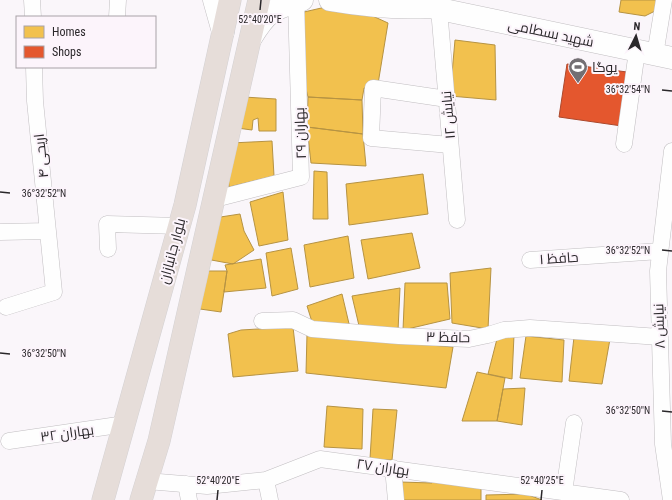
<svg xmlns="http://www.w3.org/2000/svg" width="672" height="500" font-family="'Roboto Condensed',Cairo,sans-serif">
<rect width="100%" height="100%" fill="#faf6fa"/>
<path fill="#f2c14e" stroke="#b69343" d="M 621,0 L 657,0 L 655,11 L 645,16 L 619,12 Z
M 330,6 L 366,13 L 388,23 L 378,84 L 372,88 L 364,88 L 362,100 L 308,97 L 306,89 L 301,39 L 304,12 Z
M 455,40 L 495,45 L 496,100 L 450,96 Z
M 244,97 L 276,99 L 276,131 L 259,131 L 258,118 L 253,120 L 252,130 L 237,128 Z
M 308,97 L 362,100 L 363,134 L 307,127 Z
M 307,127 L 363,134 L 366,166 L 311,163 Z
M 272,141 L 274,176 L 229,187 L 227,163 L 231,143 Z
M 314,171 L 327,172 L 328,219 L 313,219 Z
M 423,174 L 428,214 L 349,225 L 346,184 Z
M 283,192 L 288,240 L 259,246 L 250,202 Z
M 240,214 L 244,231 L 254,250 L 233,264 L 206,259 L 214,218 Z
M 412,233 L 420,268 L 368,279 L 361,240 Z
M 348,236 L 354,278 L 310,287 L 304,245 Z
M 291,248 L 298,289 L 272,296 L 266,253 Z
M 261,259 L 266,288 L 224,292 L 227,271 L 225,265 Z
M 491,268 L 488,329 L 452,323 L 450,273 Z
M 199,271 L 227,271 L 221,312 L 193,308 Z
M 405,283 L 447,283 L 450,319 L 403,330 Z
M 400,288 L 398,331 L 360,330 L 352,296 Z
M 342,294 L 350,328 L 313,325 L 307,306 Z
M 293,327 L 298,371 L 233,377 L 228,334 L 241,330 Z
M 307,334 L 453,347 L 446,388 L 306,373 Z
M 498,335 L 514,335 L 512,379 L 488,374 Z
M 526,336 L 564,340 L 562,382 L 520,378 Z
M 574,337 L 610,339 L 602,384 L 569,381 Z
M 477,372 L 505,378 L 497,421 L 462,421 Z
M 525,388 L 522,425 L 497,421 L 503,389 Z
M 327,406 L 363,409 L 362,449 L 324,447 Z
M 373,409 L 397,410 L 392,460 L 370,459 Z
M 432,477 L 481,487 L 481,500 L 399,500 L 400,482 L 432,483 Z
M 526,494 L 542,500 L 486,500 L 486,495 Z"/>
<path fill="#e4572e" stroke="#ac492d" d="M 567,64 L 627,72 L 622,126 L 559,117 Z"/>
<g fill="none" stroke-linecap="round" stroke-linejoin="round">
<defs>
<path id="minor" d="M 32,0 L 33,17
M 439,9 L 457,220
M 117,17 L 118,0
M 655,55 L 664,0
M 447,99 L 373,88 L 371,138 L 450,145
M 624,144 L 637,51
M 215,199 L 301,177 L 296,0
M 0,232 L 48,231
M 108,249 L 107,224 L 179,226
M 530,260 L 660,251
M 6,307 L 54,292 L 35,101 L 34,67
M 262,321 L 293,320 L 312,329 L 399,336 L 469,339 L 488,335 L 504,330 L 530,328 L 660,337
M 9,441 L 125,424
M 393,468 L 396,500
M 266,480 L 270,500
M 147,481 L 207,486 L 266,480 L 320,459 L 621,500
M 186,484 L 189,500
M 564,492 L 574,423
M 671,500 L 663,444 L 658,271 L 672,151"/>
<path id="secondary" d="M 214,0 L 223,32
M 330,0 C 365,6 395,9 430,7 L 672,58
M 251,38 C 267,11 273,9 302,0"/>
<path id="trunk" d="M 103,500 L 185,205 L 230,0
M 141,500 L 159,441 L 259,0"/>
</defs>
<use href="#minor" stroke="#c1bec1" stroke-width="17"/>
<use href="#secondary" stroke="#c1bec1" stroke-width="23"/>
<use href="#trunk" stroke="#d3d1d3" stroke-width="23"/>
<use href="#minor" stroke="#fefefe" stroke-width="16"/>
<use href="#secondary" stroke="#fefefe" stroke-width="22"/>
<use href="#trunk" stroke="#e6ddd9" stroke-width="22"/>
</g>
<path fill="none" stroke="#2a272a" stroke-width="1.5" d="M 260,10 L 261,0M 662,90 L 672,91M 0,192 L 10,193M 662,250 L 672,251M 0,353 L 10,354M 662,411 L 672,412M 217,500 L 218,490M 541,500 L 542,490"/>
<defs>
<symbol id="stadium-pin" viewBox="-11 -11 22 30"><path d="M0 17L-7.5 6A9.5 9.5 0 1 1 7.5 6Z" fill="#736f73" stroke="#fcf4fb"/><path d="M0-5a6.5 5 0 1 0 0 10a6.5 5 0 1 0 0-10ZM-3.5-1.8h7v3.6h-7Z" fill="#fff"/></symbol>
</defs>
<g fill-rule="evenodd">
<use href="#stadium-pin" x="567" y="56" width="22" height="30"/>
</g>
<g text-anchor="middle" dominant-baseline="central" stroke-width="4" stroke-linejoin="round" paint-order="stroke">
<g font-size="14" fill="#2a272a" stroke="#fcf4fb">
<text transform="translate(551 33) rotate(12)">شهید بسطامی</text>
<text transform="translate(448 115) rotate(-95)">نیایش ۱۲</text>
<text transform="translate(300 133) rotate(-92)">بهاران ۲۹</text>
<text transform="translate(41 156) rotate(-96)">اریحی ۴</text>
<text transform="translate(172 251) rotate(-75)">بلوار جانبازان</text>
<text transform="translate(559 258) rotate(-4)">حافظ ۱</text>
<text transform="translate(659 326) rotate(-92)">نیایش ۸</text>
<text transform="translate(448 337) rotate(1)">حافظ ۳</text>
<text transform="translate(67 433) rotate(-8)">بهاران ۳۲</text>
<text transform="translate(383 467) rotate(8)">بهاران ۲۷</text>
</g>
<g font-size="14" fill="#2a272a" stroke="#fcf4fb" text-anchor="start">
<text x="592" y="67">یوگا</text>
</g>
</g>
<g font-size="10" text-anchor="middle" fill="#2a272a" stroke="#fcf4fb" stroke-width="4" stroke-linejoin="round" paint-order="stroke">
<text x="260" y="23">52°40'20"E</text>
<text x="628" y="93">36°32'54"N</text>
<text x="44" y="197">36°32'52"N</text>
<text x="628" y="254">36°32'52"N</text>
<text x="44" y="357">36°32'50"N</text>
<text x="628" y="414">36°32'50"N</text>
<text x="218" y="484">52°40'20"E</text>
<text x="542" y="484">52°40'25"E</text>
</g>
<rect x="16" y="16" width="140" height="52" fill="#fcf4fb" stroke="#a8a2a7"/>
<rect x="24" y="26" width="20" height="12" fill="#f2c14e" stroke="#a8a2a7"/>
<text x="52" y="36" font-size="12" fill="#2a272a">Homes</text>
<rect x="24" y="46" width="20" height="12" fill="#e4572e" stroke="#a8a2a7"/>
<text x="52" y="56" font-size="12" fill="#2a272a">Shops</text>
<g transform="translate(636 36) rotate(5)" stroke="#fcf4fb" stroke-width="3" paint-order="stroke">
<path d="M0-3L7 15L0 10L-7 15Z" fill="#2a272a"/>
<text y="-6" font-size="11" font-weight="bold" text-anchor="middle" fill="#2a272a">N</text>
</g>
</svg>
